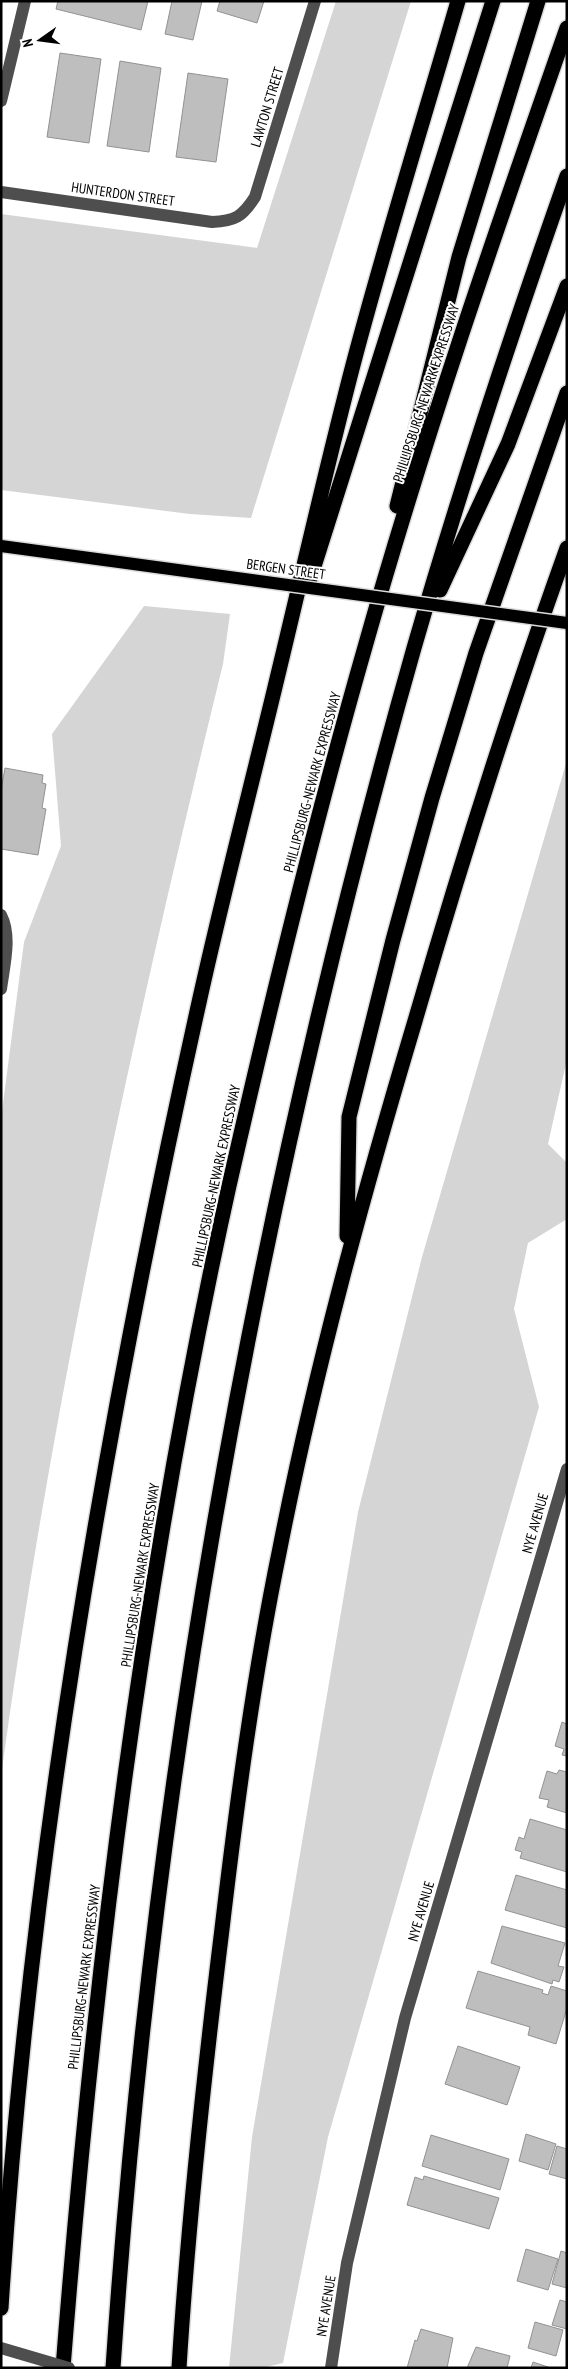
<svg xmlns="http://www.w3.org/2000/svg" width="568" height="2369" font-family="'PT Sans Narrow',sans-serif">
<rect width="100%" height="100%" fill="#fff"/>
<path fill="#d5d5d5" d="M 336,1 L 411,1 L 251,518 L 190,514 L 1,490 L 1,214 L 257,248 Z
M 144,606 L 230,614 L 223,664 C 133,1031 52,1402 1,1776 L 1,1119 L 24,942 L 61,846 L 52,734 Z
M 567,760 L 567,1059 L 548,1144 L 567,1163 L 567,1219 L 528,1243 L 514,1309 L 539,1407 L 328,2137 L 283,2363 L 262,2368 L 229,2368 L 252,2137 L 358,1512 L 422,1257 Z"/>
<path fill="#bebebe" stroke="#929292" d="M 58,1 L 148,1 L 141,30 L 56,9 Z
M 172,1 L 202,1 L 193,40 L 165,34 Z
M 220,1 L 264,1 L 257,23 L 217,11 Z
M 60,53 L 101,59 L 89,143 L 47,137 Z
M 120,61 L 161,68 L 149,152 L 107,146 Z
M 188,73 L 228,79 L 216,162 L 176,157 Z
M 5,768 L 43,775 L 42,783 L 46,784 L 42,808 L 46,809 L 38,855 L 1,849 L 1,790 Z
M 562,1722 L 567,1724 L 567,1756 L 562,1755 L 564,1749 L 555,1746 Z
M 559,1770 L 567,1772 L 567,1813 L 547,1807 L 549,1800 L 539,1798 L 547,1771 L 557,1774 Z
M 530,1819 L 567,1830 L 567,1872 L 520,1858 L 522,1852 L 515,1850 L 519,1837 L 524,1839 Z
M 516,1875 L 567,1890 L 567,1928 L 505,1910 Z
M 502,1926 L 565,1943 L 558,1966 L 564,1967 L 559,1982 L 553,1980 L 552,1984 L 491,1963 Z
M 478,1971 L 543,1990 L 542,1993 L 548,1995 L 551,1986 L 567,1991 L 567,2008 L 556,2044 L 528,2035 L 530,2027 L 466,2008 Z
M 458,2046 L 520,2067 L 507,2105 L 445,2084 Z
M 526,2134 L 556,2144 L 548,2170 L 519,2161 Z
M 431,2135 L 509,2159 L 500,2190 L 422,2166 Z
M 557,2146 L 567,2149 L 567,2179 L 549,2174 Z
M 424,2176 L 499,2198 L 489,2229 L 407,2205 L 415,2177 L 423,2180 Z
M 526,2249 L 558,2259 L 548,2290 L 517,2281 Z
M 561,2251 L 567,2253 L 567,2288 L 552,2284 Z
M 560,2300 L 567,2302 L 567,2329 L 552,2325 Z
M 535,2322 L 563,2330 L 556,2356 L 528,2348 Z
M 421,2329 L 453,2338 L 447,2368 L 407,2368 L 415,2340 L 417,2341 Z
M 476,2347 L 510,2356 L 507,2368 L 467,2368 Z
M 533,2362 L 551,2368 L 531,2368 Z"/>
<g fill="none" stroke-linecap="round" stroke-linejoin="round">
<defs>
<path id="major" d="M 1,546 L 222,576"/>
<path id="highway" d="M 397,506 L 459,257 L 538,1
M 310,579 L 493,1
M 440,590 L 508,444 L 567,286
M 347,1236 L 349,1117 L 393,940 L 432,798 L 476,653 L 567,393
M 1,2308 C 29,1867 104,1429 200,998 C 223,894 250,791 275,687 C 301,580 325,472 353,365 C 385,243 423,122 458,1
M 63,2368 C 94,1971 143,1574 229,1186 C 270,1005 314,825 365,647 C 424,438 495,233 567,28
M 113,2368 C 152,1786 255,1209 414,648 C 460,489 512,332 567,176
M 179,2368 C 188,2221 204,2075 222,1929 C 237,1801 254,1674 280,1548 C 315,1370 363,1195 415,1021 C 461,862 511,704 567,548"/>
</defs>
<use href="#major" stroke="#dbdbdb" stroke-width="15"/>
<use href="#highway" stroke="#dbdbdb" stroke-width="18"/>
<path stroke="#4e4e4e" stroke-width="12" d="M 1,101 L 25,1
M 1,192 L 212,222 C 235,221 242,217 255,197 L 315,1
M 1,915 C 12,936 4,966 1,989
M 331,2368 L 347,2263 L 405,2018 L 567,1469"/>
<use href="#major" stroke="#000" stroke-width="12"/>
<use href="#highway" stroke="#000" stroke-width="15"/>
<defs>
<path id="major-bridge" d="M 222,576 L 567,623"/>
</defs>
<use href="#major-bridge" stroke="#dbdbdb" stroke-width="15" stroke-linecap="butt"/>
<path stroke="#4e4e4e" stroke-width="12" d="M 1,2348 L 69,2368"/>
<use href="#major-bridge" stroke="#000" stroke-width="12"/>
</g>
<g text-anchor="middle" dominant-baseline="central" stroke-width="4" stroke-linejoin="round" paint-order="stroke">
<g font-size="14" fill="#000" stroke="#fff">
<text transform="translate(267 107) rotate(-73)">LAWTON STREET</text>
<text transform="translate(123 194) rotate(8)">HUNTERDON STREET</text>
<text transform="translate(426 393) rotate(-72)">PHILLIPSBURG-NEWARK EXPRESSWAY</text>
<text transform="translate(286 569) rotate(8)">BERGEN STREET</text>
<text transform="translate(312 782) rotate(-75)">PHILLIPSBURG-NEWARK EXPRESSWAY</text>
<text transform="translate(216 1176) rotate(-78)">PHILLIPSBURG-NEWARK EXPRESSWAY</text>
<text transform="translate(535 1523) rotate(-74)">NYE AVENUE</text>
<text transform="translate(140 1575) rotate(-81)">PHILLIPSBURG-NEWARK EXPRESSWAY</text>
<text transform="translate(421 1911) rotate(-74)">NYE AVENUE</text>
<text transform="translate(84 1977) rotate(-83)">PHILLIPSBURG-NEWARK EXPRESSWAY</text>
<text transform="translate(326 2306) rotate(-81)">NYE AVENUE</text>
</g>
</g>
<rect width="568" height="2369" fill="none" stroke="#000000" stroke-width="5"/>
<g transform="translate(40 40) rotate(256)" stroke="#ffffff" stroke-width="4" paint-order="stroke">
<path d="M0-4L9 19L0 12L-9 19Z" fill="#000000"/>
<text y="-8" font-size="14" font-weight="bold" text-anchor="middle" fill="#000000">N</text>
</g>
</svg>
